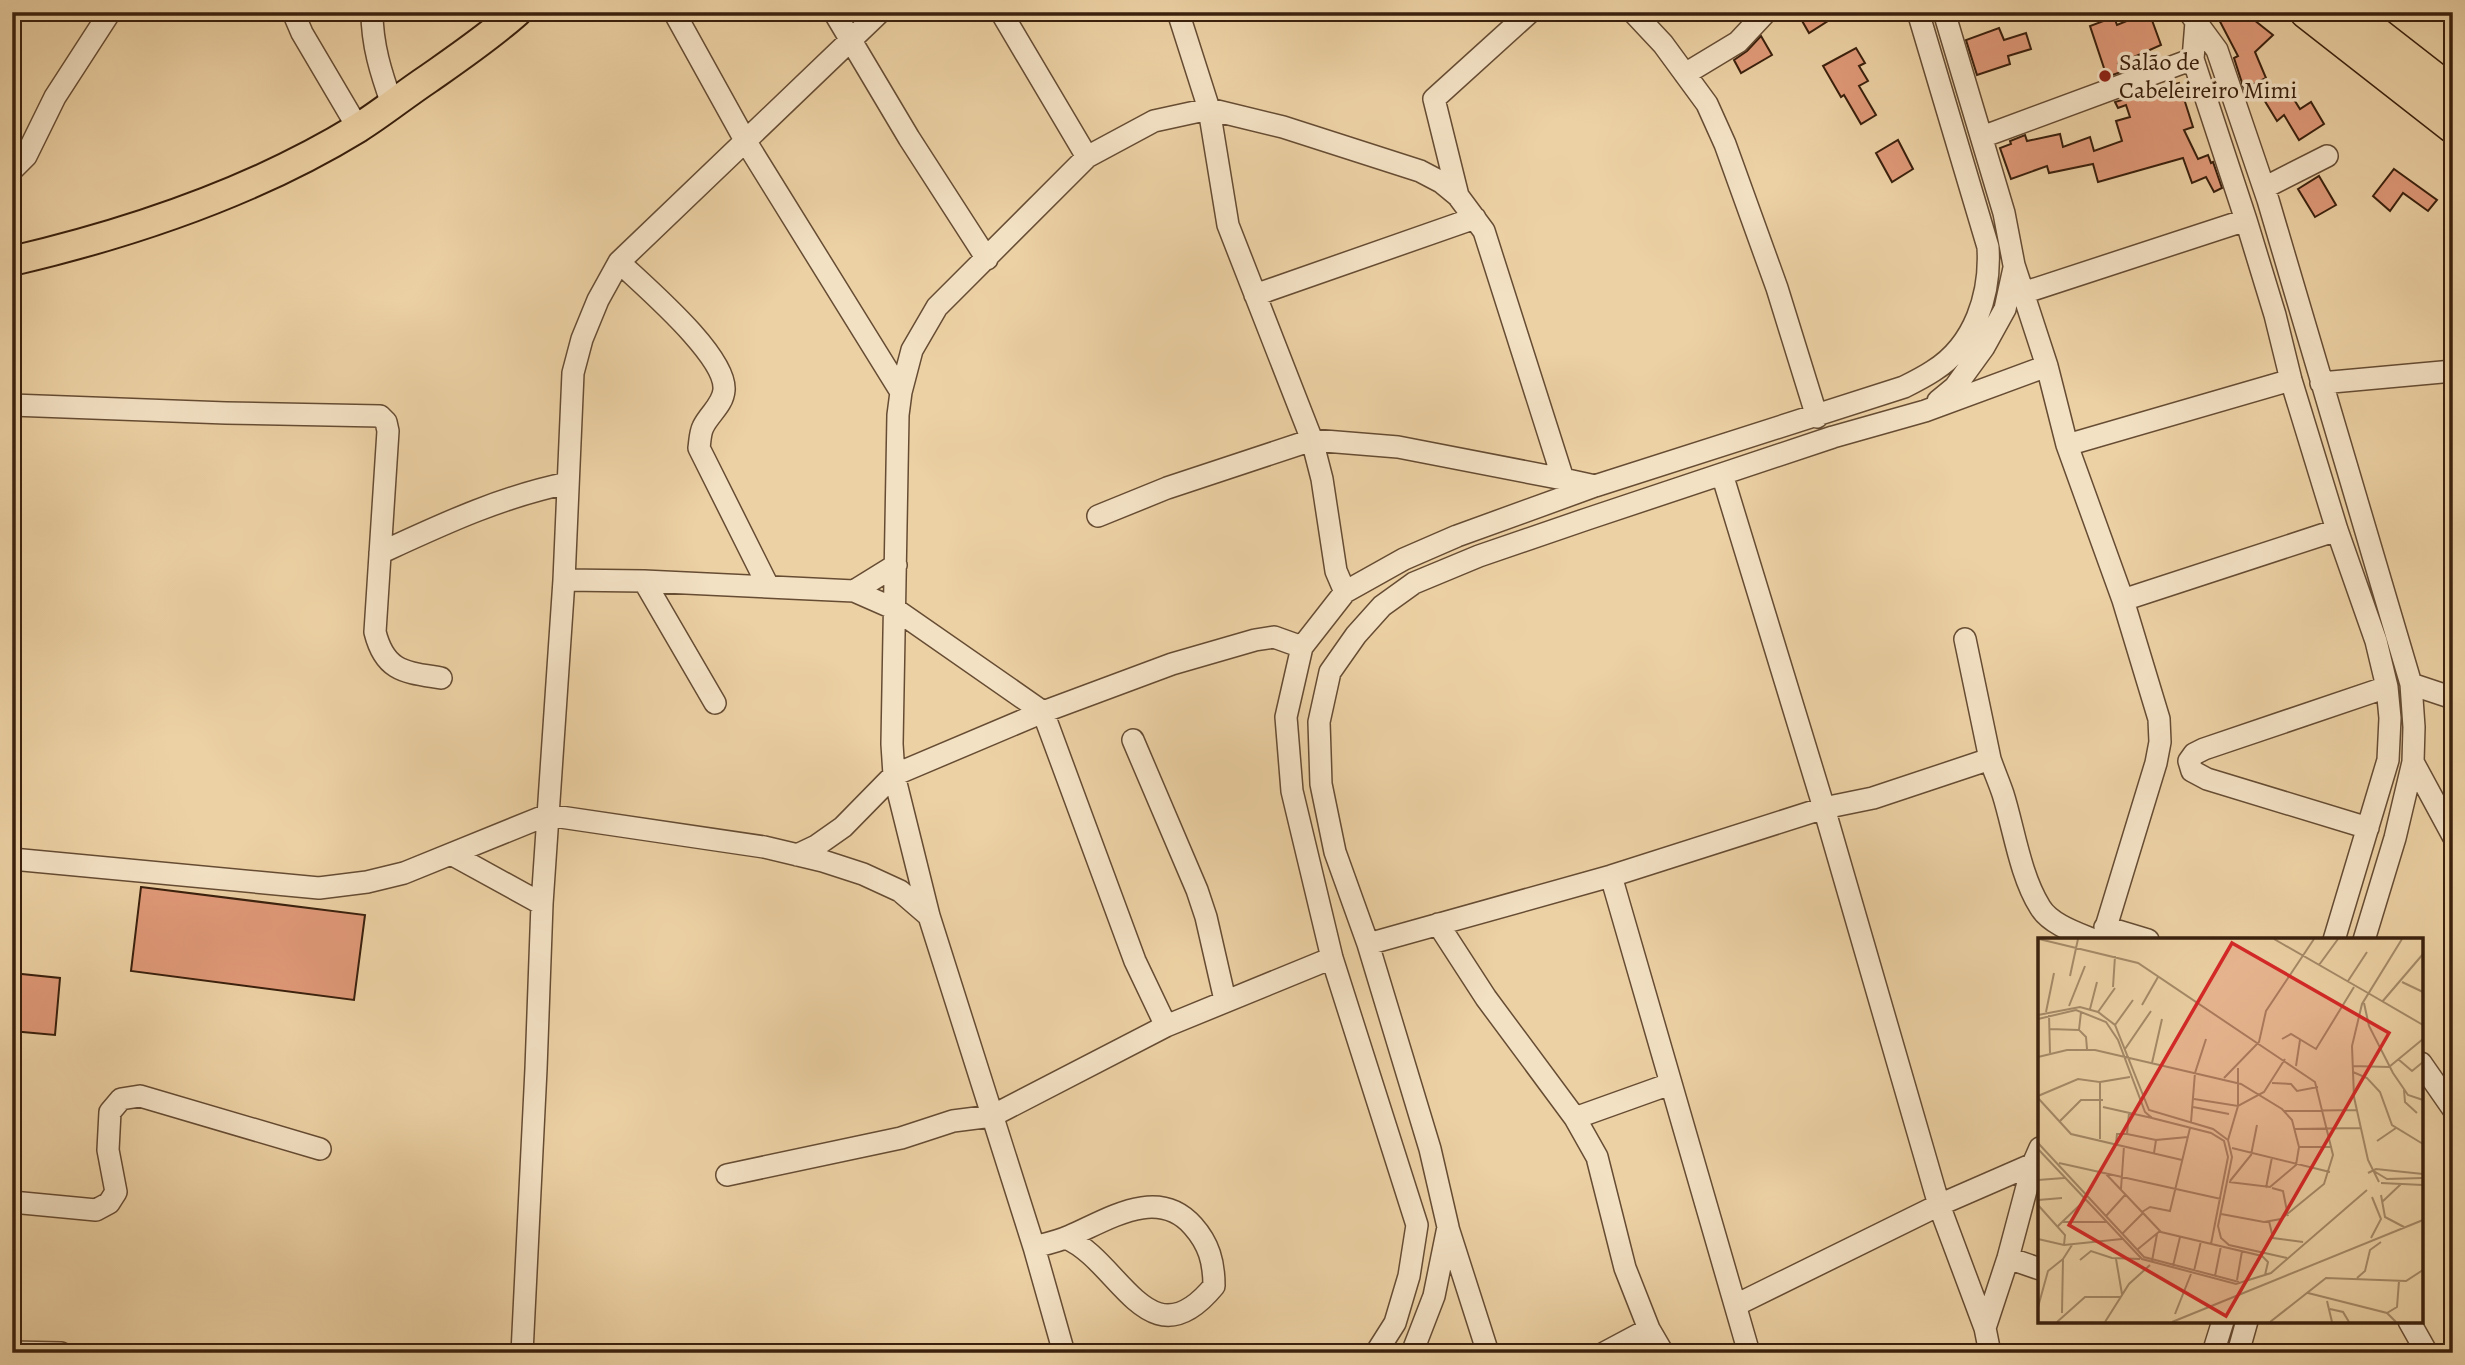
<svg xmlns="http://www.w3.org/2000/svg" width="2465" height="1365" font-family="Alegreya,serif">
<rect width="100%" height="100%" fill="#ecd1a4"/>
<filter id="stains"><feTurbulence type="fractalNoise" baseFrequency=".00286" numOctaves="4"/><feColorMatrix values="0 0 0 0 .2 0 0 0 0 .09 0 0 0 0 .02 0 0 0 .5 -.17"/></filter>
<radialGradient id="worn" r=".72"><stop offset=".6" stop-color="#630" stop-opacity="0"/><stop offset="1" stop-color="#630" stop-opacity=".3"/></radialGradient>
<path fill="#e09978" stroke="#3a200d" stroke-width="2" d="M 1797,12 L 1842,12 L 1809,33 Z
M 2149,12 L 2161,45 L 2118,64 L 2121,72 L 2107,77 L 2090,26 L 2114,17 L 2117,25 Z
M 2215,12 L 2244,12 L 2273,35 L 2255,52 L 2266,78 L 2244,89 L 2234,58 L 2238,56 Z
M 1999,28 L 2004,40 L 2026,33 L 2031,49 L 2008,56 L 2010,64 L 1977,75 L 1966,40 Z
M 1761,36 L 1772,55 L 1741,73 L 1734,60 L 1747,51 Z
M 1856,48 L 1865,63 L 1859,66 L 1868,81 L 1859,86 L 1876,115 L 1861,124 L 1844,95 L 1841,97 L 1823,66 Z
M 2179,83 L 2193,127 L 2184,130 L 2198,159 L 2208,155 L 2211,163 L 2213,162 L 2222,188 L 2214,192 L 2206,177 L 2192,183 L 2183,158 L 2098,182 L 2093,164 L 2049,173 L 2047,166 L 2011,179 L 2000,148 L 2011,144 L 2010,141 L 2025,135 L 2027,141 L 2060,134 L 2063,147 L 2090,137 L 2094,151 L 2122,141 L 2116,121 L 2130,117 L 2126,105 L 2118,108 L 2115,102 Z
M 2285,85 L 2300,109 L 2311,102 L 2324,124 L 2299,140 L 2284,115 L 2277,121 L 2263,98 Z
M 1898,140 L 1913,169 L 1892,182 L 1876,153 Z
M 2394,169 L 2437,200 L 2428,211 L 2403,193 L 2390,211 L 2373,196 Z
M 2319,176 L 2336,205 L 2315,217 L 2298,189 Z
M 141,887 L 365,915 L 354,1000 L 131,971 Z
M 12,973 L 60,978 L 55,1035 L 12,1031 Z"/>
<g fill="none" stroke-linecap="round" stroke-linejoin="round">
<defs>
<path id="minor" d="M 293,12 L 302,33 L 358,128
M 372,12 C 372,45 381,73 392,104
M 674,12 L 746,142 L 901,392
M 834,12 L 909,138 L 987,259
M 1001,12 L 1087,157
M 1178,12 L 1209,109 L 1228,225 L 1312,440 L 1322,479 L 1336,571 L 1345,592
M 1633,12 L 1663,44 L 1707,104 L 1725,144 L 1777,288 L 1817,417
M 1944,12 L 2004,213 L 2014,265 L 2047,366 L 2067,445 L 2123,600 L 2159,719 L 2160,742 L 2156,763 L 2102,940
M 2189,12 L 2217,50 L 2268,200 L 2411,684 L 2414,727 L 2413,762 L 2395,838 L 2364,940
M 2196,22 L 2193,59 L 2246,220 L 2275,315 L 2291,380 L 2337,530 L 2376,641 L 2387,687 L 2390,718 L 2388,760 L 2334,940
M 1685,74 L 1738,42 L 1766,12
M 1982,137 L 2193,59
M 12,170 L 26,156 L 55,97 L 110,12
M 2264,188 L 2327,156
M 1458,196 L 1434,99 L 1530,12
M 619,262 C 644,286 727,356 724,390 C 723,405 709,414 703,427 C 700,433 700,441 699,448 L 768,586
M 2023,293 L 2246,220
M 1255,295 L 1475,218
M 2321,383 L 2453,371
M 1938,401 L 1955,387 L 1984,347 L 2005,309 L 2014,268
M 12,405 L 226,413 L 380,416 L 386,422 L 388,431 L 375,632 C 385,672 405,672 441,678
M 2067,445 L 2291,380
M 1722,474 L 1824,808 L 1939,1205 L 1985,1328 L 1990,1353
M 1098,516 L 1167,488 L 1312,440 L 1398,447 L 1563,479
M 380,553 C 443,524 500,497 568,483
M 564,580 L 644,581 L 854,591 L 895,609 L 1043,712 L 1135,961 L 1166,1026
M 644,581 L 715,703
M 854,591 L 896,565
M 2123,600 L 2337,530
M 1965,639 L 1990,759
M 2411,684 L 2453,698
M 1133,740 L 1197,890 L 1206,917 L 1225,1000
M 2189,761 L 2194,754 L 2204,749 L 2387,687
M 2189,761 L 2192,771 L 2207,779 L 2368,828
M 2413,762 L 2453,836
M 453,855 L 542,904
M 797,855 L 816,846 L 843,827 L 894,775 L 1043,712 L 1172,664 L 1255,640 L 1274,637 L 1302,647
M 12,859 L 319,888 L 367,882 L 404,873 L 547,815 L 764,847 L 823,861 L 863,874 L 900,891 L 929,916
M 1611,876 L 1749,1353
M 1438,924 L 1486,998 L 1575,1118 L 1670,1084
M 2105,927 L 2148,940
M 1368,944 L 1611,876 L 1824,808 L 1873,798 L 1990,759 C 1994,771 1999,782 2003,794 C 2014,829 2020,875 2040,907 C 2050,924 2077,933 2094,940
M 2421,1063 L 2453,1109
M 1575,1118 L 1597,1157 L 1625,1268 L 1649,1329
M 727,1175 L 901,1138 L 953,1121 L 992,1116 L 1166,1026 L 1332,958
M 12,1202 L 96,1210 L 109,1203 L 116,1192 L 108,1150 L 110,1112 L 121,1099 L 140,1096 L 320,1149
M 1448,1228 L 1488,1353
M 1034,1247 C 1046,1244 1059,1241 1070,1236 C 1109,1219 1158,1186 1193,1226 C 1209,1244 1214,1262 1214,1286 C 1149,1365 1120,1261 1066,1238
M 2008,1258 L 2040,1269
M 1736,1305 L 1939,1205 L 2033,1164
M 2409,1321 L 2427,1353
M 1985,1328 L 2008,1258 L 2033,1164 L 2040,1148
M 12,1352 L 61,1353
M 522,1353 L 536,1069 L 542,904 L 564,580 L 573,373 L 582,339 L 598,300 L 619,262 L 880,12
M 1064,1353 L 1034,1247 L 929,916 L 894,775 L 892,744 L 898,415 L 901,392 L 912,350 L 937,307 L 1087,157 L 1154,121 L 1209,109 L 1283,127 L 1420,171 L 1441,182 L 1458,196 L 1484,231 L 1563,479 L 1595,486
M 1376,1353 L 1395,1323 L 1409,1276 L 1417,1225 L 1332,958 L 1292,791 L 1286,717 L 1302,647 L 1345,592 L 1404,559 L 1457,536 L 1595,486 L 1904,387 C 1914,382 1924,377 1933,371 C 1975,345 1991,294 1988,247 L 1918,12
M 1412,1353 L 1434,1296 L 1448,1227 L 1430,1149 L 1368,944 L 1335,852 L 1321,784 L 1319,722 L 1330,672 L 1356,635 L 1382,606 L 1414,583 L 1479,556 L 1587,519 L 1833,437 L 1925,411 L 2047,366
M 1604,1353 L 1649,1329 L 1663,1353
M 2213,1353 L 2223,1321
M 2238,1353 L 2247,1321"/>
<path id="major" d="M 12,261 C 132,233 252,193 358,128 C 382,113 404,95 428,79 C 458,58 489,37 517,12"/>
<path id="highway" d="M 2306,12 L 2453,127
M 2349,12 L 2453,93"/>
</defs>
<use href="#minor" stroke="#664c33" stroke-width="24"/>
<use href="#major" stroke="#3a200d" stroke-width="32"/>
<use href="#highway" stroke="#3a200d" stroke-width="35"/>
<use href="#minor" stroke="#f3e1c4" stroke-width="21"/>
<use href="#major" stroke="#ecd1a4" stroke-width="28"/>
<use href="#highway" stroke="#ecd1a4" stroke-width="32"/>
</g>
<circle fill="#8f2418" stroke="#f3e1c4" stroke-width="2.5" cx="2105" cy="76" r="7"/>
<g text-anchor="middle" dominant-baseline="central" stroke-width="7" stroke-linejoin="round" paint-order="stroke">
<g font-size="24" fill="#3a200d" stroke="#f3e1c4" text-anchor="start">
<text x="2119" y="62">Salão de<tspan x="2119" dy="28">Cabeleireiro Mimi</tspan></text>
</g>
</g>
<g transform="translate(2038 938)">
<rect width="385" height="385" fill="#ecd1a4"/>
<path fill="none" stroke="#a58a68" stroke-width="2" d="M 1,1 L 100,25 L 277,144 L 295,217 L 286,246 L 243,281 L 226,284 L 183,276M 236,1 L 330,55M 281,27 L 300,1M 32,38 L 40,1M 310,43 L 329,14M 364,44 L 385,54M 75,49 L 77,18M 330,55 L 385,87M 344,64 L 385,16M 326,65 L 331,88 L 355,135 L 370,157 L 385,162M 104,67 L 120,39M 31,68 L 47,28M 52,71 L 59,44M 8,74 L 16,35M 43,74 L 41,92 L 48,99 L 49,111M 60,74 L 77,50M 0,77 L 42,69 L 60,74 L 77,87 L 111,172 L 175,191 L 190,202 L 194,219 L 180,288 L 183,300 L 191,307 L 249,320M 11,77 L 12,115M 0,81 L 38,72 L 68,84 L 80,102 L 107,174 L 114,180 L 173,195 L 186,203 L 190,219 L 173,306M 77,87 L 95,62M 11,91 L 41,92M 244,101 L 253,96 L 278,111 L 316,49M 87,111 L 113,73M 0,119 L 29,112 L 57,112 L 203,146 L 244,171 L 254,182 L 261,209 L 258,227 L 232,249 L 191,244M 360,121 L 374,133 L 385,124M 114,125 L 124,81M 258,128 L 262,102M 314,128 L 351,129 L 385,101M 315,134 L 329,140 L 342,154 L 354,187 L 385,206M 186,140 L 221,104 L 228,73 L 276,1M 62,144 L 92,139M 234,145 L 253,146 L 259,153 L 280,149M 366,152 L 367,164 L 379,175M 0,158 L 40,141 L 62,144 L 62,201M 0,160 L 33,196 L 144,222M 156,161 L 200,168 L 226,154 L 247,121M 65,169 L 114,180M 155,169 L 191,176M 246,173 L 319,172M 21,184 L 43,162 L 65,162M 153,184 L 157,135 L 168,101M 256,191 L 323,190M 89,196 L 118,202M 190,202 L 200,168 L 200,130M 339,203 L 358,190M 0,205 L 106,319 L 201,344M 78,206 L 79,196 L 89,196 L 91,175M 261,209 L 294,209M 194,210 L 292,234M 0,211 L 104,321 L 198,346 L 233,335 L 329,252M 116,215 L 118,202 L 150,199M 21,225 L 183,261M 334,232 L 349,241 L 385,240M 67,235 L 123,294 L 224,318 L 230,324 L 227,337M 330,235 L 338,231 L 385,236M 0,242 L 26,240M 192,243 L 213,217 L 219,187M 341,244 L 330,222 L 316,159 L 314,108 L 324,66 L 364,1M 343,245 L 385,247M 228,250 L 234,219M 234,250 L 245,253 L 250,278M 83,251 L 86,208M 343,257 L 347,279 L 366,289M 0,262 L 24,260M 344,264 L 363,246M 0,267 L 27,297 L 26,307M 104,274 L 112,269 L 132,273 L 152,190M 68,278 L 87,257M 231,283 L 235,300 L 265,304M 24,284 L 68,284M 20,288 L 47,262M 84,296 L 105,275M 333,300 L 343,281 L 334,259M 0,301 L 26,307 L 84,301M 100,311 L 122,293M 78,321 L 84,356M 42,322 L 53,313 L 74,320 L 102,321M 114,323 L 119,296M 135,328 L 142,299M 156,333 L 163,303M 177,338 L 183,308M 319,340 L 327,333 L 332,312 L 343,304M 199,342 L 204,313M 270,355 L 349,375 L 358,384M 289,363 L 294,384M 0,369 L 10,333 L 25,321M 292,371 L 305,374 L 311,384M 24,375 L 25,321 L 34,307M 349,375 L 359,369 L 361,343M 137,376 L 153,336M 19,384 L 47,359 L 82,359M 67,384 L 91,346 L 112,327M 134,384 L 385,282M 232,384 L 288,340 L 368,343 L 385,332"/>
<path fill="#d62828" fill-opacity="0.15" stroke="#d62828" stroke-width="3.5" d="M 194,5 L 351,95 L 188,378 L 31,287 Z"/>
<rect width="385" height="385" fill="none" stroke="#3a200d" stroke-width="3.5"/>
</g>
<rect width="2465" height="1365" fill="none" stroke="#ecd1a4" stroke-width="42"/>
<rect x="14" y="14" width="2437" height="1337" fill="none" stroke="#3a200d" stroke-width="3.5"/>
<rect x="21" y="21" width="2423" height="1323" fill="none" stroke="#3a200d" stroke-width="2"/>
<rect width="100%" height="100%" filter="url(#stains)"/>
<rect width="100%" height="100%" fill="url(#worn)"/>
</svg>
